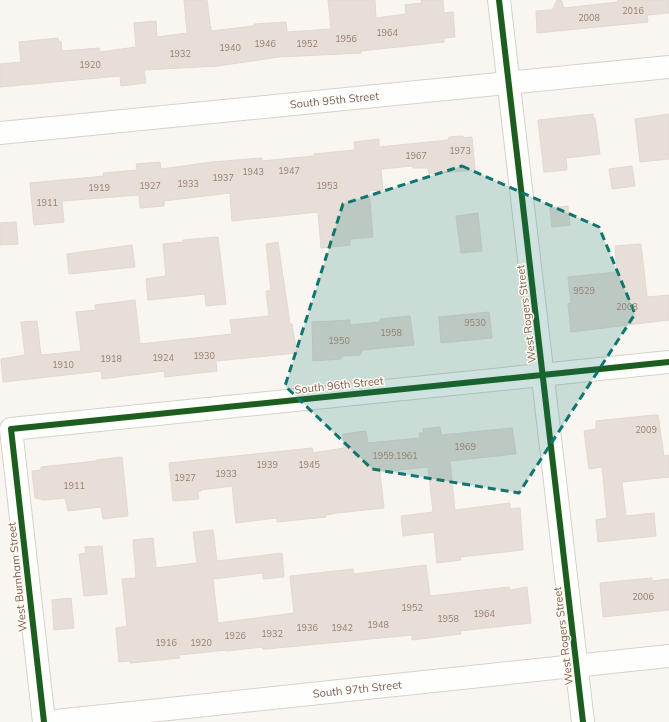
<svg xmlns="http://www.w3.org/2000/svg" width="669" height="722" font-family="Mulish,sans-serif">
<rect width="100%" height="100%" fill="#f9f5f0"/>
<path fill="#e6ded7" stroke="#e2d8d2" d="M 184,0 L 207,0 L 211,31 L 254,26 L 254,24 L 286,22 L 287,32 L 331,29 L 328,0 L 375,0 L 376,18 L 406,14 L 405,5 L 422,3 L 421,0 L 443,0 L 444,13 L 453,12 L 455,37 L 444,38 L 444,42 L 361,51 L 361,53 L 279,57 L 218,66 L 144,70 L 146,83 L 121,86 L 120,76 L 0,87 L 0,64 L 21,62 L 19,42 L 58,38 L 59,42 L 61,41 L 62,51 L 99,48 L 100,52 L 136,47 L 134,23 L 156,21 L 157,37 L 187,33 Z
M 557,0 L 561,0 L 564,8 L 618,2 L 618,0 L 669,0 L 669,13 L 647,15 L 648,22 L 537,33 L 536,11 L 552,10 Z
M 593,114 L 593,118 L 595,118 L 600,154 L 566,158 L 567,170 L 544,172 L 538,120 Z
M 669,114 L 669,159 L 640,162 L 635,119 Z
M 463,136 L 463,138 L 472,137 L 475,170 L 429,174 L 428,168 L 413,168 L 413,166 L 381,169 L 383,190 L 369,191 L 373,237 L 350,239 L 350,245 L 321,248 L 318,212 L 232,221 L 230,193 L 164,201 L 164,206 L 140,208 L 139,195 L 62,201 L 64,222 L 34,225 L 30,183 L 104,176 L 103,173 L 137,170 L 136,164 L 160,162 L 161,169 L 212,162 L 262,158 L 262,161 L 314,156 L 314,154 L 355,150 L 354,142 L 379,139 L 379,147 L 448,140 L 449,137 Z
M 632,166 L 635,186 L 612,189 L 609,169 Z
M 568,206 L 570,225 L 552,227 L 550,208 Z
M 478,213 L 482,251 L 461,253 L 456,216 Z
M 16,222 L 18,244 L 0,245 L 0,223 Z
M 218,237 L 226,304 L 206,306 L 205,294 L 148,300 L 146,279 L 166,276 L 163,244 L 183,242 L 183,240 Z
M 278,242 L 290,324 L 292,324 L 297,353 L 216,361 L 217,371 L 165,377 L 164,371 L 102,379 L 101,371 L 3,382 L 1,359 L 25,355 L 21,322 L 37,321 L 41,355 L 81,351 L 76,312 L 96,310 L 95,305 L 135,300 L 140,344 L 232,334 L 230,320 L 269,316 L 266,291 L 271,291 L 266,244 Z
M 641,244 L 647,297 L 669,295 L 669,320 L 571,332 L 568,304 L 571,303 L 568,277 L 617,272 L 615,246 Z
M 132,245 L 135,267 L 69,274 L 67,254 Z
M 489,312 L 492,338 L 441,343 L 439,317 Z
M 410,316 L 414,345 L 362,350 L 360,355 L 341,356 L 341,359 L 313,361 L 312,322 L 350,320 L 350,325 L 380,322 L 380,319 Z
M 654,415 L 658,415 L 664,456 L 669,455 L 669,477 L 622,482 L 626,516 L 654,513 L 656,536 L 598,542 L 596,520 L 607,518 L 602,467 L 589,469 L 584,431 L 596,429 L 596,421 Z
M 440,427 L 441,435 L 512,428 L 516,454 L 450,461 L 455,510 L 510,503 L 510,509 L 520,508 L 523,550 L 460,557 L 461,560 L 437,563 L 434,532 L 403,536 L 401,516 L 433,512 L 428,467 L 380,472 L 384,508 L 337,513 L 326,515 L 326,517 L 277,522 L 277,518 L 236,523 L 232,486 L 201,490 L 201,491 L 198,492 L 199,499 L 173,501 L 169,463 L 312,448 L 313,453 L 344,448 L 343,434 L 366,431 L 368,443 L 420,438 L 419,433 L 424,433 L 423,429 Z
M 122,457 L 128,516 L 103,519 L 101,507 L 68,511 L 65,498 L 44,500 L 35,498 L 32,471 L 41,470 L 41,467 L 96,461 L 96,460 Z
M 213,530 L 217,561 L 282,553 L 284,577 L 263,579 L 263,573 L 213,579 L 218,623 L 294,613 L 290,576 L 353,569 L 354,574 L 426,565 L 430,596 L 509,587 L 510,590 L 527,587 L 531,623 L 460,631 L 461,634 L 412,640 L 412,635 L 267,649 L 263,649 L 263,647 L 227,651 L 227,650 L 179,655 L 180,658 L 130,663 L 130,661 L 119,662 L 116,628 L 127,626 L 122,579 L 136,578 L 133,540 L 153,538 L 156,568 L 197,563 L 193,532 Z
M 102,546 L 107,594 L 84,596 L 79,554 L 86,553 L 85,547 Z
M 652,578 L 652,581 L 669,579 L 669,610 L 603,617 L 600,583 Z
M 71,598 L 74,628 L 54,630 L 52,600 Z"/>
<g fill="none" stroke-linecap="round" stroke-linejoin="round">
<defs>
<g id="minor">
<path d="M 499,0 L 583,722"/>
<path id="s1" d="M 0,133 L 669,67"/>
<path d="M 44,722 L 11,429 L 669,362"/>
<path id="s2" d="M 46,722 L 669,656"/>
</g>
</defs>
<use href="#minor" stroke="#d7d1cb" stroke-width="24"/>
<use href="#minor" stroke="#fefefd" stroke-width="22"/>
<defs>
<path id="cycleway" d="M 499,0 L 583,722
M 44,722 L 11,429 L 669,362"/>
</defs>
<use href="#cycleway" stroke="#fffaf3" stroke-width="8"/>
<use href="#cycleway" stroke="#1b5e20" stroke-width="6"/>
</g>
<path fill="#0f766e" fill-opacity="0.2" stroke="#0f766e" stroke-width="3" stroke-dasharray="8 5" stroke-linejoin="round" d="M 462,166 L 599,227 L 635,314 L 519,493 L 372,469 L 285,386 L 343,204 Z"/>
<g text-anchor="middle" dominant-baseline="central" stroke-width="3" stroke-linejoin="round" paint-order="stroke">
<g font-size="9" fill="#977e72">
<text x="633" y="10">2016</text>
<text x="589" y="17">2008</text>
<text x="387" y="32">1964</text>
<text x="346" y="38">1956</text>
<text x="265" y="43">1946</text>
<text x="307" y="43">1952</text>
<text x="230" y="47">1940</text>
<text x="180" y="53">1932</text>
<text x="90" y="64">1920</text>
<text x="460" y="150">1973</text>
<text x="416" y="155">1967</text>
<text x="289" y="170">1947</text>
<text x="253" y="171">1943</text>
<text x="223" y="177">1937</text>
<text x="188" y="183">1933</text>
<text x="150" y="185">1927</text>
<text x="327" y="185">1953</text>
<text x="99" y="187">1919</text>
<text x="47" y="202">1911</text>
<text x="584" y="290">9529</text>
<text x="627" y="306">2008</text>
<text x="475" y="322">9530</text>
<text x="391" y="332">1958</text>
<text x="339" y="340">1950</text>
<text x="204" y="355">1930</text>
<text x="163" y="357">1924</text>
<text x="111" y="358">1918</text>
<text x="63" y="364">1910</text>
<text x="646" y="429">2009</text>
<text x="465" y="446">1969</text>
<text x="395" y="455">1959,1961</text>
<text x="267" y="464">1939</text>
<text x="309" y="464">1945</text>
<text x="226" y="473">1933</text>
<text x="185" y="477">1927</text>
<text x="74" y="485">1911</text>
<text x="643" y="596">2006</text>
<text x="412" y="607">1952</text>
<text x="484" y="613">1964</text>
<text x="448" y="618">1958</text>
<text x="378" y="624">1948</text>
<text x="307" y="627">1936</text>
<text x="342" y="627">1942</text>
<text x="272" y="633">1932</text>
<text x="235" y="635">1926</text>
<text x="166" y="642">1916</text>
<text x="201" y="642">1920</text>
</g>
<g font-size="11" fill="#7a5c4d" stroke="#fffaf3">
<text stroke="none"><textPath href="#s1" startOffset="336">South 95th Street</textPath></text>
<text transform="translate(526 314) rotate(-97)">West Rogers Street</text>
<text transform="translate(339 385) rotate(-6)">South 96th Street</text>
<text transform="translate(17 577) rotate(-96)">West Burnham Street</text>
<text transform="translate(563 636) rotate(-97)">West Rogers Street</text>
<text stroke="none"><textPath href="#s2" startOffset="313">South 97th Street</textPath></text>
</g>
</g>
</svg>
